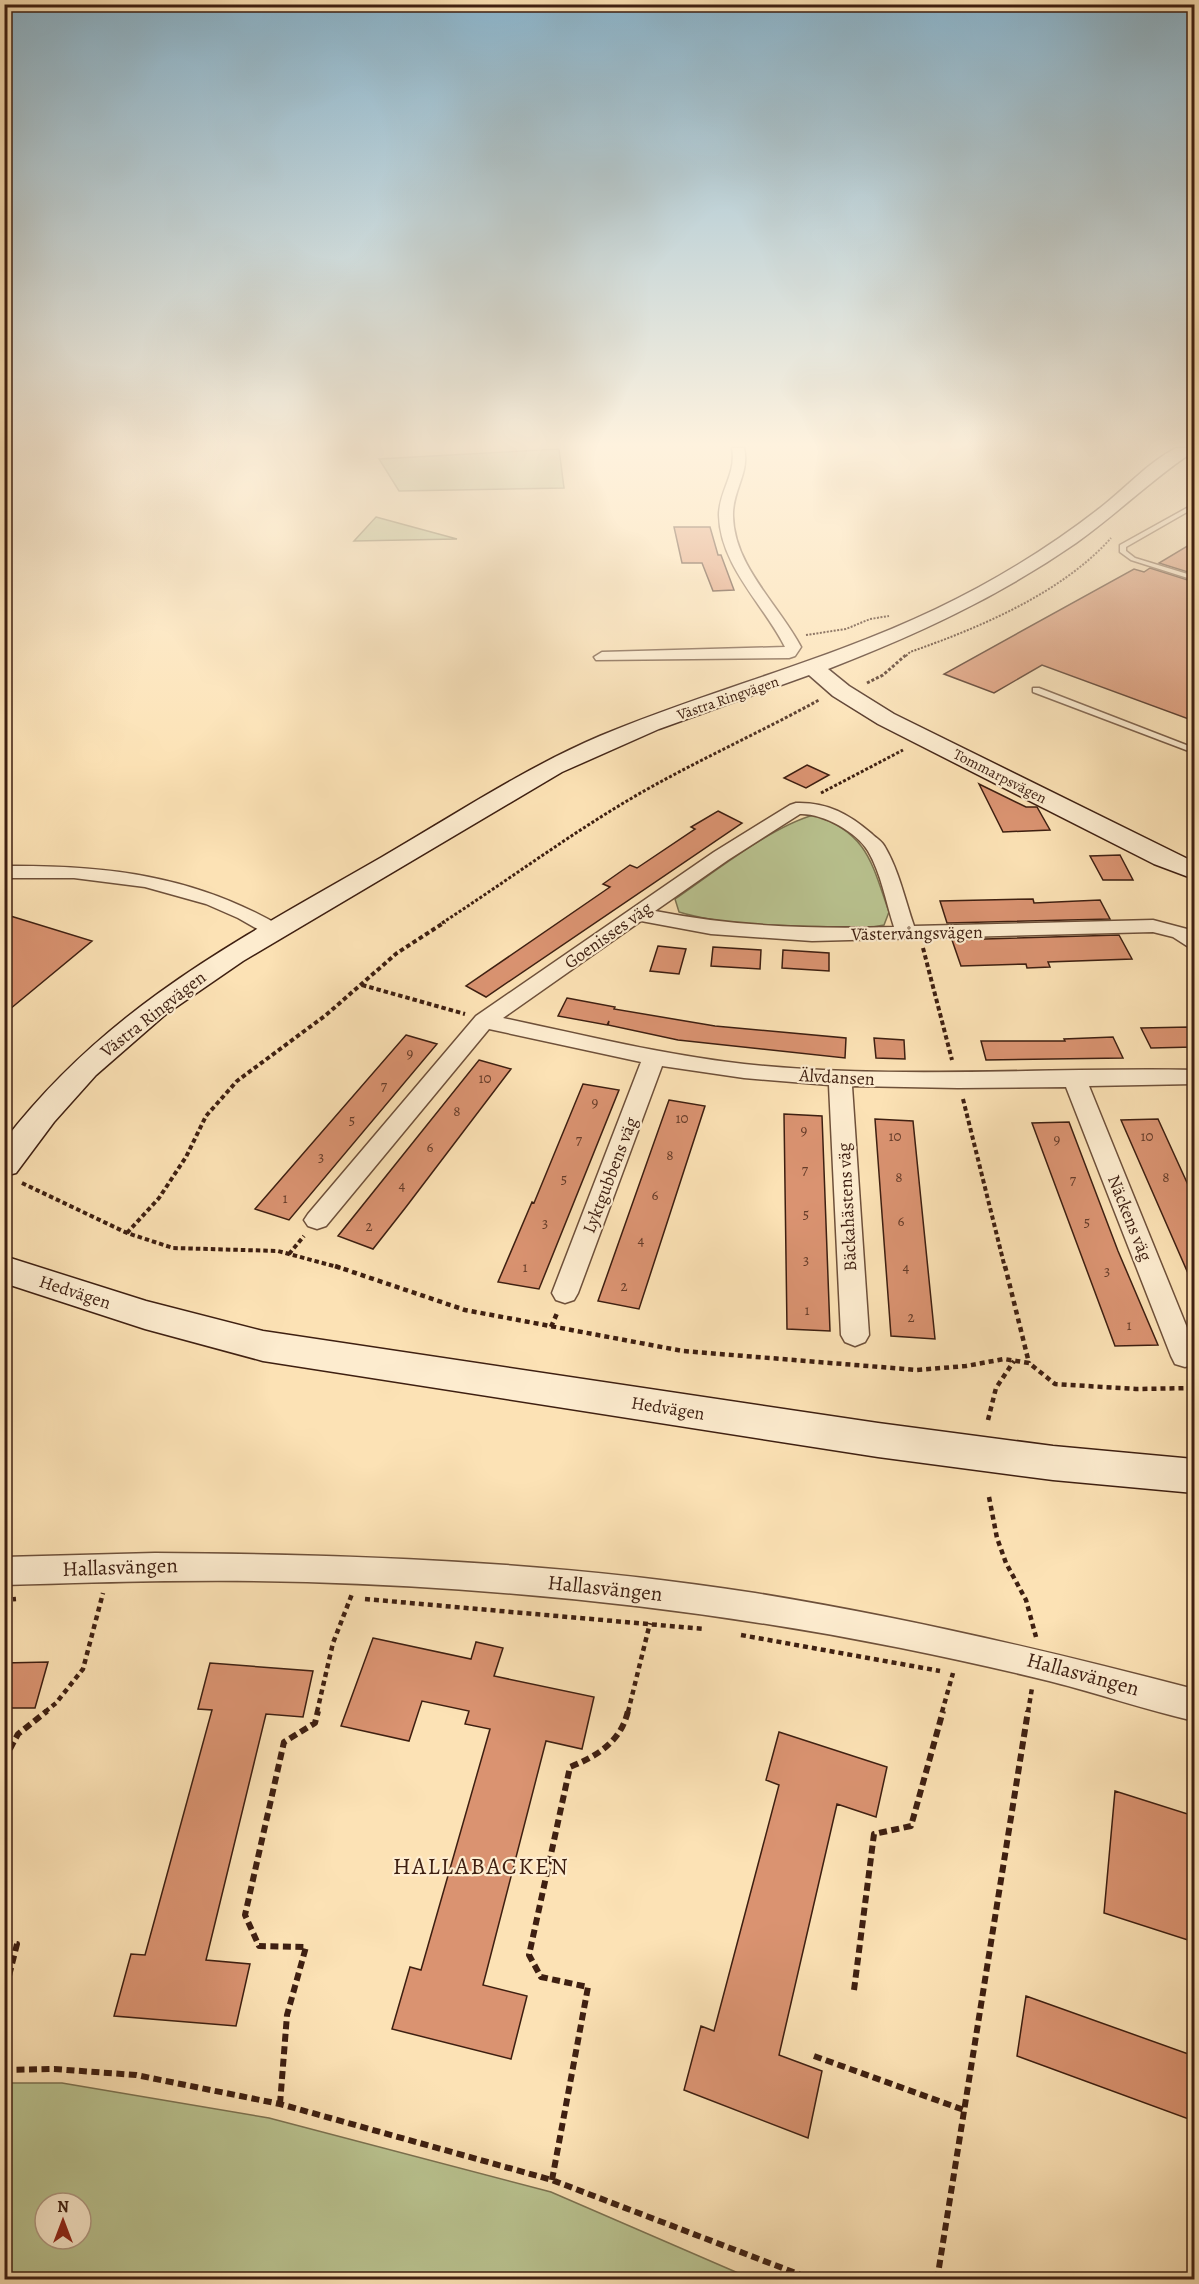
<svg xmlns="http://www.w3.org/2000/svg" width="1199" height="2284" font-family="Alegreya,serif">
<rect width="100%" height="100%" fill="#fce2b5"/>
<filter id="stains"><feTurbulence type="fractalNoise" baseFrequency=".00333" numOctaves="4"/><feColorMatrix values="0 0 0 0 .2 0 0 0 0 .09 0 0 0 0 .02 0 0 0 .5 -.17"/></filter>
<radialGradient id="worn" r=".72"><stop offset=".6" stop-color="#630" stop-opacity="0"/><stop offset="1" stop-color="#630" stop-opacity=".3"/></radialGradient>
<path fill="#bac491" stroke="#7c7251" stroke-width="1.5" fill-rule="evenodd" d="M 559,449 L 564,488 L 399,491 L 379,459 Z
M 376,517 L 457,539 L 354,541 Z
M 814,815 C 868,833 872,864 889,912 L 884,925 L 867,928 C 809,925 734,929 679,912 L 675,899 C 713,873 772,826 814,815 Z
M 5,2083 L 62,2083 L 269,2118 L 551,2192 L 752,2279 L 5,2279 ZM 45,2203 L 81,2203 L 81,2239 L 45,2239 Z"/>
<g fill="none" stroke-linecap="round" stroke-linejoin="round">
<path stroke="#787e70" stroke-width="4.5" d="M 4,545 L 9,550 L 4,557"/>
</g>
<path fill="#da9371" stroke="#3e1f11" stroke-width="1.5" d="M 674,527 L 710,527 L 718,555 L 721,555 L 734,590 L 713,591 L 702,563 L 682,563 Z
M 1194,542 L 1194,574 L 1159,563 Z
M 1150,568 L 1194,582 L 1194,721 L 1042,665 L 994,693 L 944,674 L 1134,569 L 1144,572 Z
M 807,765 L 829,775 L 806,788 L 784,778 Z
M 979,784 L 1026,807 L 1037,807 L 1050,830 L 1003,832 Z
M 718,811 L 742,823 L 486,997 L 466,986 L 610,887 L 603,884 L 630,865 L 637,868 L 695,829 L 691,827 Z
M 1120,855 L 1133,880 L 1103,880 L 1090,856 Z
M 1033,899 L 1034,903 L 1100,900 L 1110,919 L 947,923 L 940,901 Z
M 4,914 L 92,941 L 4,1014 Z
M 1119,935 L 1132,959 L 1048,962 L 1050,967 L 1027,968 L 1026,964 L 961,966 L 952,940 Z
M 658,946 L 686,949 L 679,974 L 650,971 Z
M 713,947 L 761,950 L 760,969 L 711,966 Z
M 783,950 L 829,953 L 829,971 L 782,968 Z
M 567,998 L 615,1007 L 614,1009 L 715,1026 L 846,1038 L 845,1058 L 678,1040 L 608,1025 L 609,1021 L 607,1025 L 558,1016 Z
M 1190,1027 L 1194,1037 L 1194,1047 L 1151,1048 L 1141,1028 Z
M 406,1035 L 437,1044 L 289,1220 L 255,1209 Z
M 1113,1037 L 1123,1058 L 986,1060 L 981,1041 L 1065,1041 L 1064,1039 Z
M 874,1038 L 904,1040 L 905,1059 L 876,1058 Z
M 479,1060 L 511,1069 L 406,1207 L 373,1249 L 338,1236 Z
M 583,1084 L 619,1090 L 539,1289 L 498,1282 L 532,1202 L 534,1203 Z
M 669,1100 L 705,1106 L 639,1309 L 598,1301 Z
M 784,1114 L 822,1116 L 830,1331 L 787,1329 Z
M 875,1119 L 913,1121 L 935,1339 L 891,1336 Z
M 1158,1119 L 1194,1198 L 1194,1287 L 1121,1120 Z
M 1069,1122 L 1118,1251 L 1158,1345 L 1115,1346 L 1032,1123 Z
M 373,1638 L 471,1659 L 476,1642 L 503,1648 L 494,1676 L 594,1697 L 582,1749 L 546,1741 L 483,1985 L 527,1996 L 511,2059 L 392,2029 L 410,1967 L 421,1970 L 490,1729 L 465,1724 L 469,1711 L 422,1701 L 409,1741 L 341,1726 Z
M 48,1662 L 35,1708 L 4,1708 L 4,1663 Z
M 210,1663 L 313,1671 L 303,1717 L 266,1714 L 206,1960 L 250,1964 L 236,2026 L 114,2016 L 131,1954 L 145,1955 L 212,1710 L 198,1709 Z
M 779,1732 L 887,1767 L 876,1817 L 837,1804 L 779,2055 L 822,2071 L 808,2138 L 684,2090 L 701,2026 L 714,2031 L 779,1785 L 766,1780 Z
M 1115,1791 L 1194,1816 L 1194,1942 L 1104,1913 Z
M 1026,1996 L 1194,2056 L 1194,2121 L 1017,2056 Z"/>
<g fill="none" stroke-linecap="round" stroke-linejoin="round">
<defs>
<path id="lane" d="M 1194,504 L 1194,508 L 1126,547 L 1126,551 L 1135,558 L 1194,576 L 1194,580 L 1131,560 L 1120,552 L 1120,545 Z
M 1033,688 L 1039,688 L 1194,748 L 1194,753 L 1033,692 Z"/>
<path id="street" d="M 732,448 L 744,448 C 750,473 732,491 733,516 C 734,566 779,605 801,647 L 795,656 L 789,658 L 596,660 L 594,657 L 602,652 L 785,647 C 764,605 720,566 719,515 C 719,491 737,473 732,448 Z
M 796,803 C 827,802 849,814 872,834 C 876,838 882,841 885,847 C 899,871 905,900 914,926 L 1153,920 L 1187,929 L 1194,933 L 1194,948 L 1187,946 L 1173,937 L 1153,932 L 812,941 L 711,934 L 641,921 L 503,1018 C 583,1035 663,1055 744,1064 C 894,1080 1044,1067 1194,1070 L 1194,1084 L 1089,1086 L 1194,1345 L 1194,1364 L 1185,1367 L 1175,1364 L 1171,1356 L 1066,1087 L 958,1088 L 852,1086 L 869,1335 L 865,1342 L 855,1346 L 845,1342 L 841,1335 L 829,1085 L 744,1078 L 662,1066 L 578,1293 L 574,1300 L 565,1303 L 556,1300 L 552,1293 L 641,1062 L 489,1029 L 326,1226 L 317,1229 L 308,1226 L 304,1220 L 308,1214 L 476,1016 L 714,852 L 790,805 ZM 800,814 C 822,813 857,832 868,851 C 881,873 886,902 894,927 C 811,929 737,927 655,911 L 728,860 Z
M 4,866 C 105,865 194,875 282,927 L 285,931 L 282,935 L 268,935 L 238,918 L 206,904 L 145,887 L 74,878 L 4,878 Z
M 155,1553 C 356,1554 557,1562 755,1593 C 904,1617 1049,1651 1194,1689 L 1194,1721 C 1146,1710 1097,1693 1049,1681 C 1000,1669 950,1658 901,1648 C 706,1609 506,1588 307,1582 C 206,1579 105,1582 4,1585 L 4,1557 Z"/>
<path id="secondary" d="M 1176,448 L 1194,448 L 1194,451 C 1152,479 1118,513 1076,543 C 998,597 916,635 828,669 L 849,686 L 894,714 L 1194,862 L 1194,879 L 1154,864 L 878,724 L 833,696 L 809,675 L 659,729 L 562,772 L 243,961 L 166,1014 L 96,1075 L 54,1122 L 16,1173 L 4,1176 L 4,1141 C 109,1005 238,940 382,857 C 454,815 523,769 600,736 C 710,690 827,661 936,609 C 993,582 1050,547 1100,508 C 1126,488 1147,463 1176,448 Z
M 4,1256 L 146,1301 L 263,1331 L 878,1423 L 1053,1446 L 1194,1459 L 1194,1493 L 1053,1480 L 878,1457 L 263,1361 L 145,1329 L 4,1283 Z"/>
</defs>
<use href="#lane" stroke="#6e503a" stroke-width="3"/>
<use href="#street" stroke="#6e503a" stroke-width="3"/>
<use href="#secondary" stroke="#3e1f11" stroke-width="3"/>
<path stroke="#3e1f11" stroke-width="2" stroke-dasharray="2 1.5" stroke-linecap="butt" d="M 806,635 L 846,629 L 870,619 L 889,616
M 906,656 L 910,652 C 979,628 1062,593 1111,538"/>
<path stroke="#3e1f11" stroke-width="3" stroke-dasharray="3 2" stroke-linecap="butt" d="M 867,683 L 883,675 L 907,654
M 821,793 L 903,750
M 442,923 C 507,881 570,834 637,795 C 696,761 759,733 819,700"/>
<path stroke="#3e1f11" stroke-width="4" stroke-dasharray="4.5 3" stroke-linecap="butt" d="M 923,948 L 952,1060
M 362,985 L 465,1014
M 963,1099 L 1005,1268
M 22,1183 L 127,1233 L 173,1248 L 278,1251 L 341,1268
M 127,1233 L 159,1198 L 186,1157 L 206,1116 L 237,1081 L 326,1015 L 397,953 L 445,922
M 289,1254 L 304,1236"/>
<path stroke="#3e1f11" stroke-width="4.5" stroke-dasharray="5 4" stroke-linecap="butt" d="M 335,1266 L 465,1310 L 683,1351 L 917,1370 L 966,1366 L 1004,1359 L 1029,1363 L 1055,1384 L 1136,1389 L 1194,1388
M 1005,1266 L 1029,1363
M 551,1327 L 558,1311
M 988,1420 L 996,1388 L 1014,1361
M 989,1497 L 997,1538 L 1006,1563 L 1026,1600 L 1036,1637
M 365,1599 L 704,1629
M 4,1600 L 16,1599
M 741,1635 L 940,1671
M 45,1712 L 56,1703 L 83,1669 L 103,1593
M 317,1712 L 333,1643 L 352,1594
M 628,1712 L 650,1623
M 942,1712 L 953,1673
M 1028,1712 L 1032,1688"/>
<path stroke="#3e1f11" stroke-width="6" stroke-dasharray="8 4.5" stroke-linecap="butt" d="M 4,1760 L 18,1734 L 47,1711
M 4,1942 L 17,1944 L 4,1996
M 854,1990 L 874,1834 L 911,1826 L 943,1711
M 814,2056 L 964,2110
M 4,2070 L 54,2069 L 136,2075 L 280,2104 L 552,2180 L 814,2280
M 280,2104 L 287,2015 L 306,1947 L 259,1946 L 245,1915 L 284,1742 L 315,1723 L 318,1711
M 552,2180 L 588,1987 L 541,1977 L 529,1955 L 570,1767 C 598,1756 621,1741 628,1711
M 937,2280 L 1028,1711"/>
<use href="#lane" fill="#fdeccf" fill-rule="evenodd"/>
<use href="#street" fill="#fdeccf" fill-rule="evenodd"/>
<use href="#secondary" fill="#fdeccf" fill-rule="evenodd"/>
</g>
<linearGradient id="sky" x2="0" y2="1"><stop stop-color="#8bb8d2"/><stop offset="0.58" stop-color="#fef2de"/><stop offset="1" stop-color="#fef2de" stop-opacity="0"/></linearGradient>
<rect width="1199" height="767" fill="url(#sky)"/>
<g text-anchor="middle" dominant-baseline="central" stroke-width="4.5" stroke-linejoin="round" paint-order="stroke">
<g font-size="15" fill="#3e1f11" stroke="#fdeccf">
<text transform="translate(728 698) rotate(-19)">Västra Ringvägen</text>
<text transform="translate(1000 776) rotate(27)">Tommarpsvägen</text>
</g>
<g font-size="15" fill="#653c29">
<text x="410" y="1053">9</text>
<text x="485" y="1078">10</text>
<text x="384" y="1086">7</text>
<text x="595" y="1102">9</text>
<text x="457" y="1111">8</text>
<text x="682" y="1118">10</text>
<text x="352" y="1120">5</text>
<text x="804" y="1130">9</text>
<text x="895" y="1136">10</text>
<text x="1147" y="1136">10</text>
<text x="1057" y="1139">9</text>
<text x="579" y="1140">7</text>
<text x="430" y="1147">6</text>
<text x="670" y="1155">8</text>
<text x="321" y="1157">3</text>
<text x="805" y="1170">7</text>
<text x="899" y="1177">8</text>
<text x="1166" y="1177">8</text>
<text x="564" y="1179">5</text>
<text x="1073" y="1180">7</text>
<text x="402" y="1185">4</text>
<text x="655" y="1195">6</text>
<text x="285" y="1198">1</text>
<text x="806" y="1214">5</text>
<text x="901" y="1221">6</text>
<text x="1087" y="1222">5</text>
<text x="545" y="1223">3</text>
<text x="369" y="1226">2</text>
<text x="641" y="1240">4</text>
<text x="806" y="1260">3</text>
<text x="525" y="1267">1</text>
<text x="906" y="1267">4</text>
<text x="1107" y="1271">3</text>
<text x="624" y="1286">2</text>
<text x="807" y="1310">1</text>
<text x="911" y="1317">2</text>
<text x="1129" y="1325">1</text>
</g>
<g font-size="18" fill="#3e1f11" stroke="#fdeccf">
<text transform="translate(917 933) rotate(-1)">Västervångsvägen</text>
<text transform="translate(608 935) rotate(-35)">Goenisses väg</text>
<text transform="translate(153 1014) rotate(-38)">Västra Ringvägen</text>
<text transform="translate(837 1077) rotate(3)">Älvdansen</text>
<text transform="translate(610 1175) rotate(-69)">Lyktgubbens väg</text>
<text transform="translate(847 1207) rotate(-93)">Bäckahästens väg</text>
<text transform="translate(1130 1218) rotate(68)">Näckens väg</text>
<text transform="translate(75 1292) rotate(18)">Hedvägen</text>
<text transform="translate(668 1408) rotate(9)">Hedvägen</text>
</g>
<g font-size="21" fill="#3e1f11" stroke="#fdeccf">
<text transform="translate(120 1567) rotate(-2)">Hallasvängen</text>
<text transform="translate(605 1588) rotate(6)">Hallasvängen</text>
<text transform="translate(1083 1674) rotate(15)">Hallasvängen</text>
</g>
<g font-size="24" letter-spacing="1.5" fill="#3e1f11" stroke="#fdeccf">
<text x="481" y="1866">HALLABACKEN</text>
</g>
</g>
<rect width="1199" height="2284" fill="none" stroke="#fce2b5" stroke-width="24"/>
<rect x="6" y="6" width="1187" height="2272" fill="none" stroke="#3e1f11" stroke-width="3"/>
<rect x="12" y="12" width="1175" height="2260" fill="none" stroke="#3e1f11" stroke-width="1.5"/>
<g transform="translate(63 2221)"><circle r="28" fill="#fdeccf" stroke="#b19a83" stroke-width="1.5"/>
<path d="M0-4.5L10 22L0 15L-10 22Z" fill="#8f2418"/>
<text y="-9" font-size="16" font-weight="bold" text-anchor="middle" fill="#3e1f11">N</text>
</g>
<rect width="100%" height="100%" filter="url(#stains)"/>
<rect width="100%" height="100%" fill="url(#worn)"/>
</svg>
